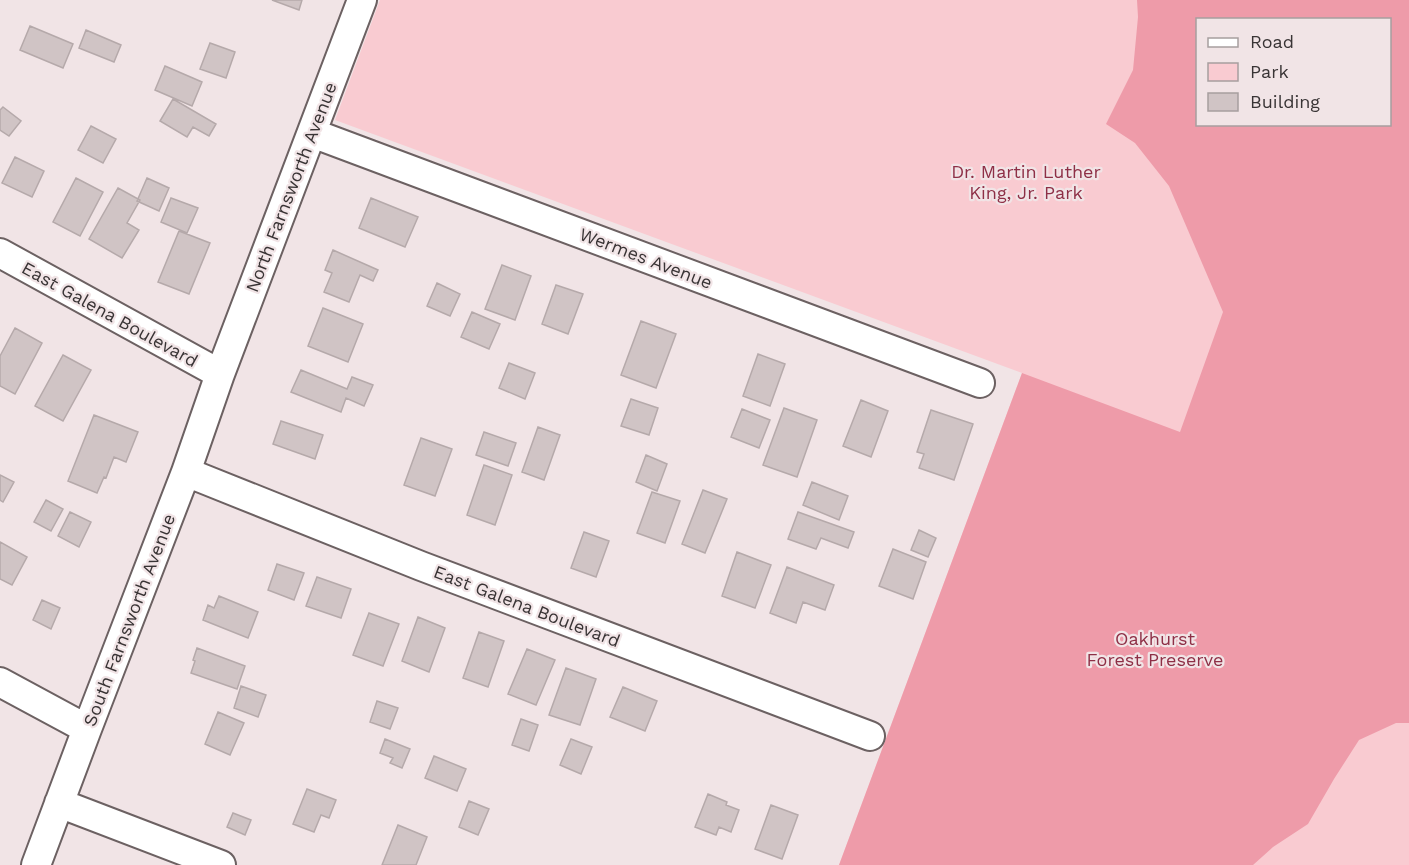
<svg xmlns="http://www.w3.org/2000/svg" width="1409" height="865" font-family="'Work Sans',sans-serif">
<rect width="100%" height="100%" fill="#f1e4e6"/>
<path fill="#f9cbd1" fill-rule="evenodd" d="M 380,0 L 1409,0 L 1409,865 L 839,865 L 1022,373 L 335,120 ZM 1198,20 L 1390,20 L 1390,124 L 1198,124 Z"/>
<path fill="#ee9ba9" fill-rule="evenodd" d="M 1137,0 L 1409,0 L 1409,723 L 1396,723 L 1359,740 L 1334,779 L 1308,824 L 1273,847 L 1253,865 L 839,865 L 1022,373 L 1180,432 L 1223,312 L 1169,186 L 1135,143 L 1106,124 L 1133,70 L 1138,17 ZM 1198,20 L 1390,20 L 1390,124 L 1198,124 Z"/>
<path fill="#d0c4c5" stroke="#b5a9aa" stroke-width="1.5" d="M 272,0 L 302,0 L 299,10 Z
M 30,26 L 73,44 L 63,68 L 20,50 Z
M 86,30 L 121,45 L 114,62 L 79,48 Z
M 210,43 L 235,52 L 226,78 L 200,69 Z
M 165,66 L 202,82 L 192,106 L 155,90 Z
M 173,99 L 216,124 L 209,136 L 193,127 L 187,137 L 160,121 Z
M 3,107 L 21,121 L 9,136 L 0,130 L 0,110 Z
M 91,126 L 116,139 L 103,163 L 78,150 Z
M 15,157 L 44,171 L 32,197 L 2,183 Z
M 76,178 L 103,192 L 80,236 L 53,222 Z
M 147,178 L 169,188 L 159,211 L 137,201 Z
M 118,188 L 140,200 L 127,223 L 139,230 L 122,258 L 89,239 Z
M 171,198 L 198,208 L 187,233 L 161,222 Z
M 371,198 L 418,217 L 405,247 L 359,228 Z
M 179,231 L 210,243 L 189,294 L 158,282 Z
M 333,250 L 378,270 L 373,281 L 360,275 L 349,302 L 324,292 L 332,273 L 325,270 Z
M 502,265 L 531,276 L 515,320 L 485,309 Z
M 437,283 L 460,294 L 450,316 L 427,306 Z
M 556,285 L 583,294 L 568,334 L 542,324 Z
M 323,308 L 363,324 L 348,362 L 308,346 Z
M 472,312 L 500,324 L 489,349 L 461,337 Z
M 641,321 L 676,334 L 656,388 L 621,375 Z
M 15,328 L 42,343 L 15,394 L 0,386 L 0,356 Z
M 758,354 L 785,364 L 770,406 L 743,396 Z
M 63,355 L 91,370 L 63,421 L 35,406 Z
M 509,363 L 535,373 L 525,399 L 499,388 Z
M 301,370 L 347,389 L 352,377 L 373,385 L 364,406 L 346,398 L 341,412 L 291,392 Z
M 631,399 L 658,408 L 649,435 L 621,426 Z
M 861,400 L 888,411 L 871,457 L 843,446 Z
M 784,408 L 817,420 L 797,477 L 763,465 Z
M 742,409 L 770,420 L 759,448 L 731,437 Z
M 931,410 L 973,424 L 954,480 L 919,468 L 924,454 L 917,452 Z
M 94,415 L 138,432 L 126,462 L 114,457 L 106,478 L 104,477 L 97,493 L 68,481 Z
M 281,421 L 323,435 L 315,459 L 273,444 Z
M 538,427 L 560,435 L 544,480 L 522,472 Z
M 484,432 L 516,443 L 508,466 L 476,455 Z
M 421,438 L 452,449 L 435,496 L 404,485 Z
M 646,455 L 667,464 L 657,491 L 636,482 Z
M 484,465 L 512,475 L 495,525 L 467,515 Z
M 0,475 L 14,482 L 3,502 L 0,500 Z
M 812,482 L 848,496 L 839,520 L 803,505 Z
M 703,490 L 727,499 L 705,553 L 682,544 Z
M 652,492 L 680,501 L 665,543 L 637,533 Z
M 46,500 L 63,509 L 51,531 L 34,522 Z
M 70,512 L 91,522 L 79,547 L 58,536 Z
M 798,512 L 854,532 L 848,548 L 821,538 L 816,549 L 788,539 Z
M 919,530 L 936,538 L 928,557 L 911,550 Z
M 584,532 L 609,541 L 596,577 L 571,568 Z
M 0,542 L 27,557 L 12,585 L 0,579 Z
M 893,549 L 926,562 L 913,599 L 879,586 Z
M 737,552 L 771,565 L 755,608 L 722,596 Z
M 277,564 L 304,573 L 294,600 L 268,590 Z
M 787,567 L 834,585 L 825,610 L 803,602 L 796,623 L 770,613 Z
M 317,577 L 351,589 L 341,618 L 306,606 Z
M 219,596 L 258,612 L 248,638 L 203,620 L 208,605 L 214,608 Z
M 42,600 L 60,608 L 51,629 L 33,620 Z
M 369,613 L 399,624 L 383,666 L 353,655 Z
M 418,617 L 445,628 L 429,672 L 402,661 Z
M 479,632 L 504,641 L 488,687 L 463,678 Z
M 197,648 L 245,666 L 237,689 L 191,673 L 195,661 L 193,660 Z
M 527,649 L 555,660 L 536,705 L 508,694 Z
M 566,668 L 596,679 L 580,725 L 549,715 Z
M 241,686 L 266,695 L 258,717 L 234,708 Z
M 623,687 L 657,701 L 645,731 L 610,717 Z
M 377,701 L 398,708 L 390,729 L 370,722 Z
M 218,712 L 244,723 L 230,755 L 205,744 Z
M 521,719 L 538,725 L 529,751 L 512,745 Z
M 385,739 L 410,749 L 402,768 L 390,763 L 393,758 L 380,753 Z
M 571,739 L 592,747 L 581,774 L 560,765 Z
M 434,756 L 466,769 L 457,791 L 425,778 Z
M 307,789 L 336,800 L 329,818 L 321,815 L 314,832 L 293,824 Z
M 708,794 L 727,802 L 726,805 L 739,810 L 731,832 L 719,827 L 716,835 L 695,827 Z
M 469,801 L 489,809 L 478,835 L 459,827 Z
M 771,805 L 798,815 L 782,859 L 755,849 Z
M 233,813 L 251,820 L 245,835 L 227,827 Z
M 398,825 L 427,837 L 416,865 L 382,865 Z"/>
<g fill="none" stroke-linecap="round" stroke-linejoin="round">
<defs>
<path id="minor" d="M 312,133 L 980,383
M 0,253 L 220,374
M 186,472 L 421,566 L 870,736
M 0,682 L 87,729
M 59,803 L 221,865
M 36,865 L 87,729 L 186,472 L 220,374 L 362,0"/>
</defs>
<use href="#minor" stroke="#6c6162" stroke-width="32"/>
<use href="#minor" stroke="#fff" stroke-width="28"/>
</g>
<g text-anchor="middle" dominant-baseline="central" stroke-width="4.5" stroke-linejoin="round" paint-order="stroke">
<g font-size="18" fill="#8e2f46" stroke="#f1e4e6">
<text x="1026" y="171">Dr. Martin Luther<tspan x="1026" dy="21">King, Jr. Park</tspan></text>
<text x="1155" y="638">Oakhurst<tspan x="1155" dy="21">Forest Preserve</tspan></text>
</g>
<g font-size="18" fill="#393435" stroke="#f1e4e6">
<text transform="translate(291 187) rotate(-69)">North Farnsworth Avenue</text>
<text transform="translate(646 258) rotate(21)">Wermes Avenue</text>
<text transform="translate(110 314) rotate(29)">East Galena Boulevard</text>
<text transform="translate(527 606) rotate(21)">East Galena Boulevard</text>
<text transform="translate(129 620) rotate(-69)">South Farnsworth Avenue</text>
</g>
</g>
<rect x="1196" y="18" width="195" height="108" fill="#f1e4e6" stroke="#a79e9f" stroke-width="1.5"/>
<rect x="1208" y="38" width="30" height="9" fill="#ffffff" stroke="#a79e9f" stroke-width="1.5"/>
<text x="1250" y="48" font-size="18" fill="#393435">Road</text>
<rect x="1208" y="63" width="30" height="18" fill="#f9cbd1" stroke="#a79e9f" stroke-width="1.5"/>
<text x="1250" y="78" font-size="18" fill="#393435">Park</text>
<rect x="1208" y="93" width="30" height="18" fill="#d0c4c5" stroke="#a79e9f" stroke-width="1.5"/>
<text x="1250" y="108" font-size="18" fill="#393435">Building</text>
</svg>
